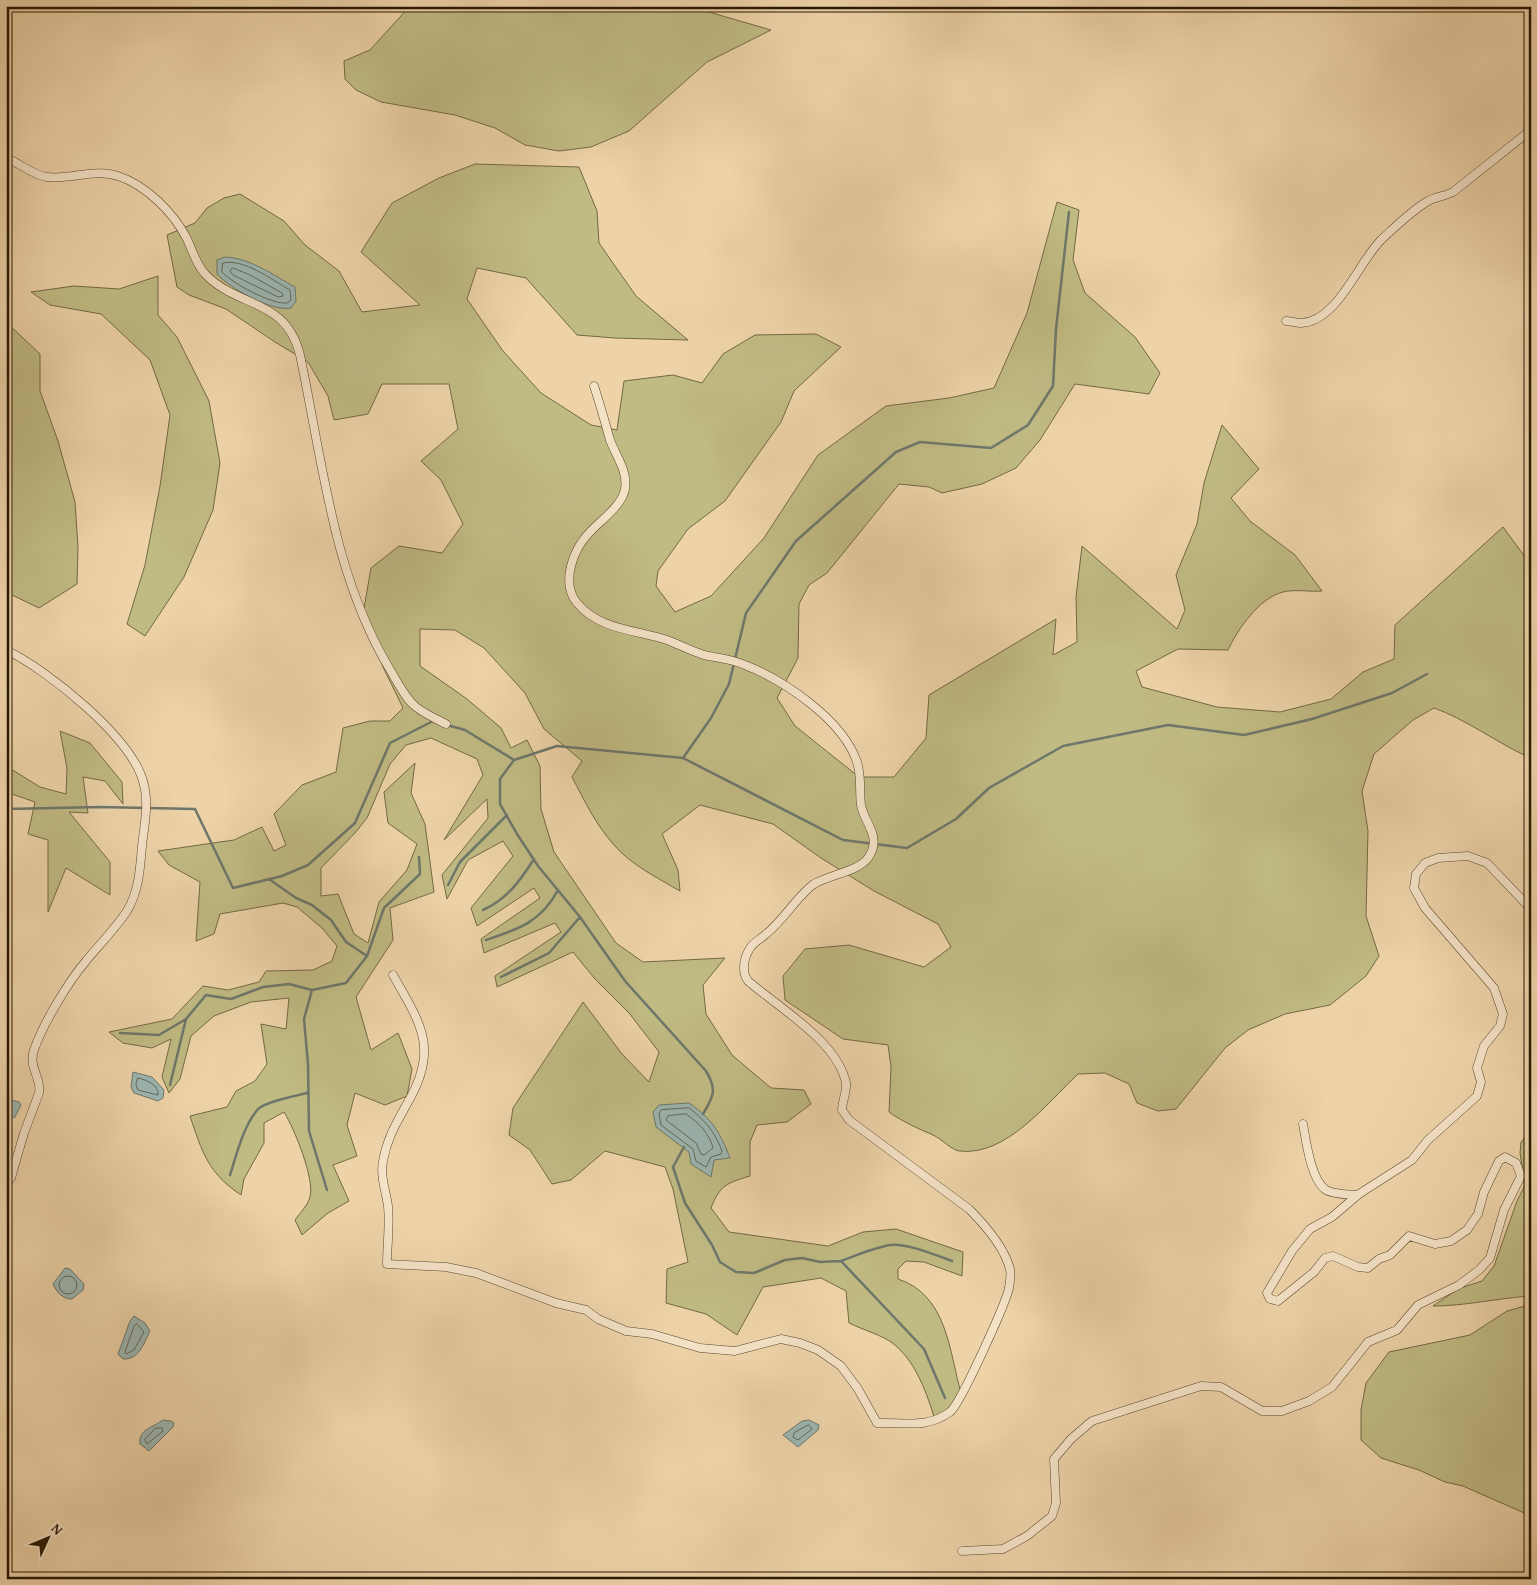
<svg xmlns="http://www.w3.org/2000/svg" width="1537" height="1585" font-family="'Gentium Book Plus',serif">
<rect width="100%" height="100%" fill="#eed3a9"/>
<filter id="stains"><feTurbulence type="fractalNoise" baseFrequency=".004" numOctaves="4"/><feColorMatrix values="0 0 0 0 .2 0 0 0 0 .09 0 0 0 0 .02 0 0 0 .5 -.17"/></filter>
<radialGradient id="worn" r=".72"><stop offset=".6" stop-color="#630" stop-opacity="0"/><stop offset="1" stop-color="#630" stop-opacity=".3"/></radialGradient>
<path fill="#c0ba83" stroke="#746942" d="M 410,6 L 688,6 L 771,30 L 707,62 L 629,131 L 591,147 L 559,151 L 525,145 L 495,128 L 455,115 L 381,102 L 356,90 L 345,79 L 344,61 L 370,50 Z
M 475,164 L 579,167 L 597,211 L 599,243 L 636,296 L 688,340 L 615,338 L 577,335 L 526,278 L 477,268 L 467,299 L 503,351 L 541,393 L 591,425 L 617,430 L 624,381 L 673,375 L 702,383 L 723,354 L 755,335 L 816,334 L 841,347 L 794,391 L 781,422 L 725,501 L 688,529 L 658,571 L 656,586 L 675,612 L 711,596 L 764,538 L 818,455 L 886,406 L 949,398 L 994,388 L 1027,313 L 1057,202 L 1079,210 L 1073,260 L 1085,293 L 1135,337 L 1160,373 L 1149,394 L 1075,384 L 1040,440 L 1016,468 L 982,484 L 942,493 L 929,487 L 899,484 L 827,573 L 809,585 L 799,604 L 798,658 L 777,698 L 795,726 L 859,777 L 894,777 L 926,738 L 929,695 L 1056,619 L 1053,655 L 1077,642 L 1076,597 L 1082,546 L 1177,629 L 1185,610 L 1176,575 L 1197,524 L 1204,483 L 1222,425 L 1259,469 L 1231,498 L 1250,521 L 1295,555 L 1322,591 C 1310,592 1294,589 1283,592 C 1259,598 1238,629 1228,650 L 1178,649 L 1136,671 L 1142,687 L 1217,707 L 1280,712 L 1331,699 L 1363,672 L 1394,659 L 1395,625 L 1503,527 L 1531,565 L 1531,753 L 1524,755 C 1493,740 1465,719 1434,708 L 1413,720 L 1374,754 L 1362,791 L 1368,831 L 1366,916 L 1379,956 L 1366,976 L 1330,1005 L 1285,1014 L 1248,1030 L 1225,1048 L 1176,1109 L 1158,1111 L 1137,1103 L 1129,1084 L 1105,1073 L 1078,1074 C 1047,1103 1006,1157 959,1151 C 950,1149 942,1139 933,1135 C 917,1128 903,1122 889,1112 L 891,1067 L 888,1045 L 843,1039 L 785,1000 L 783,976 L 805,949 L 849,945 L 924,967 L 951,947 L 938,924 L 874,891 L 821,858 L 773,824 L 700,805 L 662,834 L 678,870 L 680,891 C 658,878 631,865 614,845 C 596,825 584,800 572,777 L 582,761 L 544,729 L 525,693 L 484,648 L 455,630 L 420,629 L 420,666 L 467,699 L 501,728 L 511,748 L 527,740 L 540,766 L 541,809 L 554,852 L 616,943 L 643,962 L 725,958 L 703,985 L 706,1014 L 732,1055 L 771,1088 L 804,1090 L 811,1104 L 787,1122 L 757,1125 L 750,1142 L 750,1176 C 727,1183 720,1185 711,1208 L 729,1232 L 828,1246 L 863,1232 L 896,1229 L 963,1252 L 962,1276 L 924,1262 L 906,1261 L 898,1269 L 898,1279 C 947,1295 949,1350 961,1393 L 952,1411 L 935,1420 C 927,1394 917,1364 895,1345 C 883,1335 863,1330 849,1323 L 846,1291 L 821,1278 L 763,1287 L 737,1335 L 706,1314 L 666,1303 L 667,1269 L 688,1262 L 673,1189 L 665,1167 L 605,1151 L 571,1180 L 552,1184 L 530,1150 L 509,1135 L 513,1108 L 583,1002 L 622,1054 L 649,1082 L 659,1052 L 629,1013 L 595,979 L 573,952 L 497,987 L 495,976 L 561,932 L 555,923 L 484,953 L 481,939 L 540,898 L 534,888 L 477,926 L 471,908 L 513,856 L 503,841 L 468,860 L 447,899 L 442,875 L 488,818 L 487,799 L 444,840 L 483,775 L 477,759 L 431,738 L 406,745 L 390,764 L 367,818 L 355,833 L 321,868 L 321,896 L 338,894 L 354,934 L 368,943 L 379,902 L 407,870 L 417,844 L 388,823 L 384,792 L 415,763 L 411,793 L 425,824 L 434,892 L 390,908 L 393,940 L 356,997 L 371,1050 L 398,1033 L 412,1069 L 407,1096 L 385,1105 L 355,1093 L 347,1125 L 357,1156 L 333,1165 L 349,1201 L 328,1213 L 302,1235 L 295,1220 C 300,1213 308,1205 310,1197 C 315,1179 294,1128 284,1112 L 264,1123 L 264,1143 L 244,1179 L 241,1195 C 208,1173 202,1152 190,1116 L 227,1107 L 236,1091 L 255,1081 L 267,1064 L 261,1024 L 286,1029 L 289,998 L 251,1002 L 214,1016 L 191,1036 L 180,1079 L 169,1093 L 162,1077 L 171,1039 L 152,1048 L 123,1043 L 109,1032 L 172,1019 L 203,986 L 228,990 L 259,982 L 266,971 L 313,970 L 332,961 L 337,946 L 322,928 L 297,907 L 283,903 L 220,914 L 214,934 L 196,941 L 200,882 L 169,865 L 158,851 L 234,840 L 262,827 L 274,851 L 286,845 L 274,814 L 302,785 L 336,772 L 343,728 L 370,721 L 390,721 L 403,708 L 383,667 L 363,614 L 371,568 L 399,546 L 442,553 L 463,524 L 441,480 L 421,461 L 458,429 L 449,384 L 382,384 L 368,414 L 334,420 L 328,396 L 308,362 L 275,342 L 226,309 L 189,295 L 177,287 L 167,235 L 195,223 L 207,208 L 224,198 L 240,194 L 284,221 L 305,245 L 339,271 L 362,312 L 420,305 L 361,252 L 392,203 L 439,178 Z
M 158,276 L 158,315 L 177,337 L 209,401 L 220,463 L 213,510 L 184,577 L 145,636 L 127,624 L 145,565 L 160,486 L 170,415 L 150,360 L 101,314 L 50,305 L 31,292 L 74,286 L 119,289 Z
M 6,322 L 40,354 L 40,391 L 58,441 L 75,502 L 78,547 L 77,584 L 39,608 L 6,592 L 9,542 L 6,502 Z
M 60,731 L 90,743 L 122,782 L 123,804 L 105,781 L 83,777 L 88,813 L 69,812 L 110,862 L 110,895 L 66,868 L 48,912 L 48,840 L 28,834 L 35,802 L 6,792 L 6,766 L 40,787 L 66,794 L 67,768 Z
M 1531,1131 L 1531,1296 C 1498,1298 1466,1306 1433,1306 L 1458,1289 L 1482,1281 L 1494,1266 L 1517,1201 L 1525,1185 L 1520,1153 L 1521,1142 Z
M 1525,1306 L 1531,1315 L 1531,1516 L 1463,1486 L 1445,1482 L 1419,1470 L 1381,1458 L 1361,1440 L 1361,1410 L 1366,1383 L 1389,1352 L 1470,1335 L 1507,1311 Z"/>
<path fill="#9cb6b2" stroke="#6e776b" d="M 225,257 C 250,258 273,275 295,287 L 296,301 L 291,308 C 271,312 230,288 217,274 L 217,260 Z
M 133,1072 L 152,1077 L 164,1090 L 163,1098 L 158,1101 L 134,1093 L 131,1087 Z
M 6,1099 L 19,1102 L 21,1105 L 15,1117 L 8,1120 L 6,1129 Z
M 689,1103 C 712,1119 720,1132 730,1158 L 714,1160 L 711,1177 L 691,1164 L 689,1152 L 656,1127 L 653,1112 L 659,1105 Z
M 65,1268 L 70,1269 L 84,1284 L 83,1290 L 72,1299 C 63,1299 57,1293 53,1284 Z
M 134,1316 L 145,1323 L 150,1331 C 144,1343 139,1360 123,1359 L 118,1354 L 130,1321 Z
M 163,1420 L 171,1421 L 174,1423 L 173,1427 L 149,1451 L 140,1444 C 138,1429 154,1427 163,1420 Z
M 809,1420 L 819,1425 L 818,1430 L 798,1447 L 783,1435 L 802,1421 Z"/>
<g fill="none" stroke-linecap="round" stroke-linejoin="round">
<path stroke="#62675a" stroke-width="1" d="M 223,263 C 244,258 272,280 290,290 L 291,300 L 287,303 C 273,305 231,283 222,272 Z
M 233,268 L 250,275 L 282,293 L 283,296 L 278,297 L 233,275 L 230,271 Z
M 138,1078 C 147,1080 159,1085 158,1095 L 138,1090 L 136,1085 Z
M 689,1108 C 705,1120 715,1132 722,1151 L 721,1154 L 711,1157 L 706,1167 L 696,1161 L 693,1149 L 661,1125 L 659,1114 L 661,1110 Z
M 686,1114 C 698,1122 710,1134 713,1148 L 704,1155 L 701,1154 L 696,1143 L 666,1120 L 668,1116 Z
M59 1285a9 9 0 1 1 18 0a9 9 0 1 1-18 0Z
M 137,1324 L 144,1332 L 134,1350 L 126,1354 L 125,1352 L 134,1326 Z
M 809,1425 L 812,1429 L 798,1440 L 793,1437 L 794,1433 Z
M 156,1428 L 162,1428 L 163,1431 L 147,1444 L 145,1440 Z"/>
<path stroke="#6e776b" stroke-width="2.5" d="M 447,725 L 465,730 L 514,760 L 500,779 L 500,804 L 517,834 L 538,866 L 580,917 L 625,981 L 706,1071 C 717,1089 714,1096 703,1114
M 683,758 L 711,718 L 729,684 L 746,613 L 796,541 L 896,452 L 920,442 L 991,448 L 1028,425 L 1053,386 L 1056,329 L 1069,212
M 514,760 L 557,746 L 683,758 L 843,840 L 907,848 L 956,819 L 989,788 L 1063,746 L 1168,725 L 1244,735 L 1312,719 L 1392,693 L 1427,674
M 6,809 L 100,807 L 195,809 L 233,888 L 282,876 L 308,865 L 355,823 L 390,743 L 433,721
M 448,885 L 460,862 L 507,815
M 483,910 C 507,899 520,881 534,859
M 486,940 C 519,929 541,922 558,890
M 367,956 L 384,908 L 420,874 L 419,857
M 501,977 L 549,953 L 580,917
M 312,990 L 304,1019 L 308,1064 L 309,1131 L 327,1190
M 120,1033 L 159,1035 L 186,1019 L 206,995 L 231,999 L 263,987 L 289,984 L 312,990 L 346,983 L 367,956 L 346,942 L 331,920 L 312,905 L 296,898 L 269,879
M 170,1085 L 186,1019
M 684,1147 L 673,1167 L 685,1203 L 712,1245 L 720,1262 L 736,1272 L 754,1273 L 785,1260 L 802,1258 L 820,1262 L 841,1261 L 924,1349 L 945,1398
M 230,1175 C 237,1153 243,1127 258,1109 C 266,1101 295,1096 307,1093
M 841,1261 C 857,1255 873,1248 890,1245 C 907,1243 935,1255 952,1261"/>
<defs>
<path id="street" d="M 6,158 C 20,163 32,175 47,177 C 71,180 95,168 118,176 C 146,185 174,213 187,239 C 193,251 196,265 206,275 C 240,309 286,298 300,355 C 323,463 333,577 392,673 C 399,685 406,699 416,707 C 425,714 436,719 446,724
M 1286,321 C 1291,321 1296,323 1301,323 C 1337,322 1358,263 1381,240 C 1395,227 1411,211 1428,201 C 1435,197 1445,196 1453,192 L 1531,130
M 6,650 C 48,670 135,740 144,785 C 149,804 144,827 142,846 C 140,869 139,891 127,911 C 115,929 99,945 86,961 C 68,982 43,1024 34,1050 C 28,1068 42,1078 39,1093 L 24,1133 L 11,1178 L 6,1185
M 393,975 C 421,1024 439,1049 408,1102 C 397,1122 387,1138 383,1161 C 380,1177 386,1191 388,1206 C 390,1225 387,1245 387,1264 L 446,1267 L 476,1273 L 556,1303 L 586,1310 L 598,1319 L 626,1331 L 652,1334 L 700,1348 L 735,1351 L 781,1339 L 800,1343 L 818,1350 L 841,1366 L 858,1389 L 877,1423 C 903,1422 927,1429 950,1412 C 960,1405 1006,1303 1009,1288 C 1010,1282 1011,1274 1010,1269 C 1004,1246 985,1225 969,1209 L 849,1120 L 842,1110 C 842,1102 847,1091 846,1083 C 838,1042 778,1007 748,981 C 741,971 744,958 750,948 C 754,942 761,939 766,934 C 783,921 798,895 814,884 C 829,875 859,871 868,858 C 883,837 864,823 861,805 C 859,791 862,778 857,762 C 843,720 785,681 745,665 C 731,659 718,658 704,655 C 691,651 680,645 667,640 C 637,630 599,630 577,603 C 560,582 574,548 590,532 C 601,520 622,506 625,489 C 628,471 616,456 610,440 C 605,422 600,404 594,386
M 1303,1124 C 1306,1141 1311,1180 1326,1190 C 1335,1195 1348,1194 1357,1195
M 962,1551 L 1003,1549 L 1027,1536 L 1052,1516 L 1056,1503 L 1054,1459 L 1071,1439 L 1092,1421 L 1201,1386 L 1221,1387 L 1262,1411 L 1282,1411 L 1309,1401 L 1332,1387 L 1368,1342 L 1397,1330 L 1418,1305 L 1459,1285 L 1479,1270 L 1490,1258 L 1504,1210 L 1521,1176 L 1516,1163 L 1505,1157 L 1499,1161 L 1484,1192 L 1478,1214 L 1467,1230 L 1451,1241 L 1435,1244 L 1409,1236 L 1390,1255 L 1379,1259 L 1368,1268 L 1358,1267 L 1333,1256 L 1325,1258 L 1314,1272 L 1278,1301 L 1270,1299 L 1267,1293 L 1292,1251 L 1310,1229 L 1332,1217 L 1359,1194 L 1412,1160 L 1428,1140 L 1477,1096 L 1481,1082 L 1477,1068 L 1484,1046 L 1500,1026 L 1503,1014 L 1494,988 L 1425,908 L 1414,888 L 1416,874 L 1425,863 L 1438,858 L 1468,856 L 1487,863 L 1531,909"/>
</defs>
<use href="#street" stroke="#5a472b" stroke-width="9"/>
<use href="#street" stroke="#f4e2c7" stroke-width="8"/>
</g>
<rect width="1537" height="1585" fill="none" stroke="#eed3a9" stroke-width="25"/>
<rect x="8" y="8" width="1522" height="1570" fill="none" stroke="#281801" stroke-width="2.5"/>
<rect x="12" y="12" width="1512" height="1560" fill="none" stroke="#281801"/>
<g transform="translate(48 1538) rotate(46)" stroke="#f4e2c7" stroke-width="4" paint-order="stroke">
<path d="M0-4L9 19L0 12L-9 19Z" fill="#281801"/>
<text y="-8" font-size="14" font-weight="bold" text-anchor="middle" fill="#281801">N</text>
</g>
<rect width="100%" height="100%" filter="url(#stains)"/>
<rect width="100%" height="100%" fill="url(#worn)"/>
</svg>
